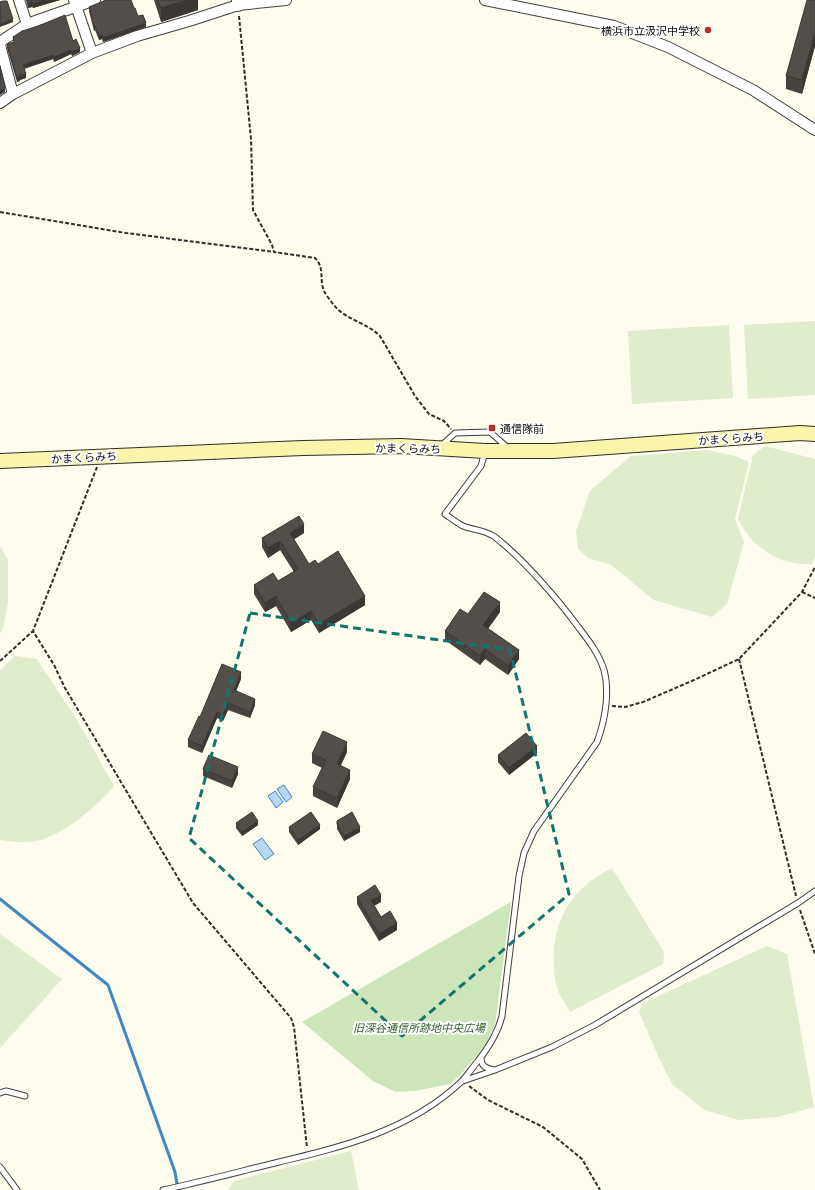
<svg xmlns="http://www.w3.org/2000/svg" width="815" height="1190" font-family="'Playfair Display','Noto Sans JP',serif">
<rect width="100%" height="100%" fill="#fefced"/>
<path fill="#cde6b9" d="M 511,902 L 495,1025 L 486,1044 L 462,1073 L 450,1084 L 415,1091 L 396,1092 L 373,1081 L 302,1022 Z"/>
<path fill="#dfedca" d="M 815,321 L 815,395 L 748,399 L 744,325 Z
M 729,325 L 733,398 L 632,404 L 628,331 Z
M 765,446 L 815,459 L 815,558 L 812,564 C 780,566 752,547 738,519 L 753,455 Z
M 708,450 L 735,456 L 749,462 L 735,519 L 744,542 L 727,604 L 712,617 L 654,600 L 611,565 L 588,558 L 578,549 L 576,531 L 590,491 L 631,456 Z
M 0,546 L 8,560 L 8,603 L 3,628 L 0,634 Z
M 15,656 L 37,659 L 77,720 L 114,786 C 94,809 59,840 28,842 C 19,843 9,841 0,840 L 0,670 Z
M 612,868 L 664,952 L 663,964 L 570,1012 C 566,1004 559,996 557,988 C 548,951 556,910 586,885 C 593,878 603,873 612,868 Z
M 0,934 L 62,979 L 0,1048 Z
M 767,946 L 787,954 L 814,1107 L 778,1117 L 738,1120 L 703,1109 L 672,1084 L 659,1058 L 639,1012 L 643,1003 Z
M 351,1151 L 359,1190 L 228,1190 L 234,1181 Z"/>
<path fill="#b5d7f2" stroke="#4187c3" d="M 284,785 L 292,797 L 286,802 L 277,789 Z
M 275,791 L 283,802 L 276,808 L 268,796 Z
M 262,838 L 274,854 L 265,860 L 253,844 Z"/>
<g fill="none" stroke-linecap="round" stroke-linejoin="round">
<path stroke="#4187c3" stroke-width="3" d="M 0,899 L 108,985 L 175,1172 L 178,1190"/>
<defs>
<path id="service" d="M 441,446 L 455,433 L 490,432 L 508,448
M 481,1057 C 481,1066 485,1068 494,1070
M 463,1081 L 495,1070 L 552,1047 L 595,1025 L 798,903 L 815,891
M 0,1093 L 6,1091 L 25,1096
M 0,1167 L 17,1190
M 163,1190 C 200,1182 238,1172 275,1163 C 342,1147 409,1131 461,1082 C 467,1076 472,1068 478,1061 C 489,1047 498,1033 502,1016 L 519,876 L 524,853 L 534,831 L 597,742 C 605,721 610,692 604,670 C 599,654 589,641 579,628 C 557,598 524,560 495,537 C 485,530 473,530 463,526 C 457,523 451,518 445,514 L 481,466 L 485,452"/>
<path id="minor" d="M 19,0 L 27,24
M 74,0 L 92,53
M 485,0 L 614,26 L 668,47 L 753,90 L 815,130
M 0,42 L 27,24 L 95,0
M 0,45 L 13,94
M 0,103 L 13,94 L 92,53 L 137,36 L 189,21 L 238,5 L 286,0"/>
<path id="tertiary" d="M 238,5 L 238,0"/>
<path id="secondary" d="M 0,461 L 303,448 L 401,446 L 485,451 L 553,451 L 800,433 L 815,434"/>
</defs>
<use href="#service" stroke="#3f3f3f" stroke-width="7"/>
<use href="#minor" stroke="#3f3f3f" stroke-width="12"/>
<use href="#tertiary" stroke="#3f3f3f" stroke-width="14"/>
<use href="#secondary" stroke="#2e2e2e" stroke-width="16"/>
<path stroke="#2e2e2e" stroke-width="2" stroke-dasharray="4 2" stroke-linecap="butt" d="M 239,16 L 251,139 L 253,210 L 272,245 L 274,252 L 315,258 C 325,268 319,279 324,291 C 326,295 330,300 333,304 C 345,320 366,322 380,336 L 415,396 L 429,414 L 444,421 L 451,429
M 0,212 L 126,233 L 274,252
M 97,467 L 33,631 L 54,665 L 65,688 L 193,903 L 291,1018 L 294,1027 L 307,1148
M 802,592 L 815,598
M 739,659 L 796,896
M 0,661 L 33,631
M 612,706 L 625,707 L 643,702 L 694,680 L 739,659 L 802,592 L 815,567
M 800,910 L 815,954
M 469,1086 L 488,1100 L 543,1127 L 582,1159 L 600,1190"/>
<use href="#service" stroke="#fff" stroke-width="5"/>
<use href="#minor" stroke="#fff" stroke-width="10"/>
<use href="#tertiary" stroke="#fff" stroke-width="12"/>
<use href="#secondary" stroke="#f9f6ac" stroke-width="14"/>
</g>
<path fill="#484340" d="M 26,0 L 60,0 L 33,8 L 32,7 L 28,8 Z
M 154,0 L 198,0 L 198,10 L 161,22 Z
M 815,0 L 815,46 L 802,94 L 786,89 L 786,76 Z
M 89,7 L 134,8 L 138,16 L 146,27 L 103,42 L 102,39 L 99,40 L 95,30 L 94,31 L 89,11 Z
M 13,37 L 73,41 L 80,52 L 72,56 L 71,54 L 54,62 L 53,59 L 24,69 L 26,78 L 20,80 L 20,81 L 17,82 L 7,48 L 7,44 L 14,42 Z
M 304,533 L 294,539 L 309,564 L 318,564 L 365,605 L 319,633 L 311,620 L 291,632 L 276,606 L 265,612 L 254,594 L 254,585 L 278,581 L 294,572 L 280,550 L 268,558 L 262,547 L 262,538 Z
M 500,612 L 488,629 L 519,659 L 508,675 L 485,659 L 480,665 L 445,640 L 445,631 L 468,614 Z
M 241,679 L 236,691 L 255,705 L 250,718 L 228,710 L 223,721 L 217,718 L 202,753 L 188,747 L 188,740 L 200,717 Z
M 347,752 L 341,765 L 350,779 L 337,808 L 313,796 L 313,787 L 322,768 L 312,763 L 312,754 Z
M 537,753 L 509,775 L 498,762 L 498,755 Z
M 203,769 L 238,774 L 232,788 L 203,776 Z
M 337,821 L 360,832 L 344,841 L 337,829 Z
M 236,823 L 258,825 L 242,836 L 236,828 Z
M 289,827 L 320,829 L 298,845 L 289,832 Z
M 357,897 L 381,902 L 374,906 L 381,917 L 397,930 L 379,941 L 357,904 Z"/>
<path fill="#3b3734" d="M 45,0 L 60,0 L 33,8 L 33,4 Z
M 187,0 L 198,0 L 198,10 L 161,22 L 161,8 Z
M 32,2 L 32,7 L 28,8 L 28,3 Z
M 13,19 L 13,22 L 0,27 L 0,24 Z
M 146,23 L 146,27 L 103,42 L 103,38 Z
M 94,26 L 95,26 L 95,30 L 94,31 Z
M 815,33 L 815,46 L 802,94 L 802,80 Z
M 102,35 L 102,39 L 99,40 L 99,36 Z
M 80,48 L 80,52 L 72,56 L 72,52 Z
M 71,50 L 71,54 L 54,62 L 54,57 Z
M 53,55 L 53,59 L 23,69 L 23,65 Z
M 26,74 L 26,78 L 20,80 L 20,81 L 17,82 L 17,78 L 19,75 Z
M 5,87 L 5,92 L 0,95 L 0,91 Z
M 304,524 L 304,533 L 290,542 L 290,533 Z
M 280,541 L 280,550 L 268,558 L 268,548 Z
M 276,596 L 276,606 L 265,612 L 265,603 Z
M 365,596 L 365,605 L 319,633 L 319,624 Z
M 500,602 L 500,612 L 483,635 L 483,625 Z
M 311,611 L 311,620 L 291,632 L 291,623 Z
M 485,649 L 485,659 L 480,665 L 480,656 Z
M 519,650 L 519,659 L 508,675 L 508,666 Z
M 241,672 L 241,679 L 234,696 L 234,690 Z
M 255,699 L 255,705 L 250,718 L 250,712 Z
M 228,703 L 228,710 L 223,721 L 223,715 Z
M 217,712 L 217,718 L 202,753 L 202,746 Z
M 347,742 L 347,752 L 337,773 L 337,764 Z
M 537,746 L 537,753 L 509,775 L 509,768 Z
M 238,767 L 238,774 L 232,788 L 232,781 Z
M 350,770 L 350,779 L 337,808 L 337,798 Z
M 258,821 L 258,825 L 242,836 L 242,832 Z
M 320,825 L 320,829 L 298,845 L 298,840 Z
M 360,827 L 360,832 L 344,841 L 344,836 Z
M 381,895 L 381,902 L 371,907 L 371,900 Z
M 397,923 L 397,930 L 379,941 L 379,934 Z"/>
<path fill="#544e4a" stroke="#3b3734" d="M 27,0 L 45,0 L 33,4 L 32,2 L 28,3 Z
M 106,0 L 131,0 L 134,8 L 135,8 L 138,16 L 143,15 L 146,23 L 103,38 L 102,35 L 99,36 L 95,26 L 94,26 L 89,7 Z
M 158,0 L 187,0 L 161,8 Z
M 807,0 L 815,0 L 815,33 L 802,80 L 786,76 Z
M 3,1 L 7,1 L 13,19 L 0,24 L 0,2 Z
M 65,15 L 73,41 L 76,39 L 80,48 L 72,52 L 71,50 L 54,57 L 53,55 L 23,65 L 26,74 L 19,75 L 20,77 L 17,78 L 7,44 L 14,42 L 13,37 L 22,31 L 36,27 Z
M 0,66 L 5,87 L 0,91 Z
M 299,516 L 304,524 L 290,533 L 309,564 L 315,560 L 318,564 L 338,551 L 365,596 L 319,624 L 311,611 L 291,623 L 276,596 L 265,603 L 254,585 L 273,573 L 278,581 L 298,569 L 280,541 L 268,548 L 262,538 Z
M 484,592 L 500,602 L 483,625 L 519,650 L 508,666 L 485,649 L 480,656 L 445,631 L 460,609 L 468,614 Z
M 222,664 L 241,672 L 234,690 L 255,699 L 250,712 L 228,703 L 223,715 L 217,712 L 202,746 L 188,740 L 199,716 L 200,717 Z
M 323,731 L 347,742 L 337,764 L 350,770 L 337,798 L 313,787 L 326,760 L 312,754 Z
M 526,733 L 537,746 L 509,768 L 498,755 Z
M 209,755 L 238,767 L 232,781 L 203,769 Z
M 252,812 L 258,821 L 242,832 L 236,823 Z
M 311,812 L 320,825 L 298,840 L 289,827 Z
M 352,812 L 360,827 L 344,836 L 337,824 L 337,821 Z
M 375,885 L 381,895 L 371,900 L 381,917 L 390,911 L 397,923 L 379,934 L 357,897 Z"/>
<path fill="none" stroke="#0f766e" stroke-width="3" stroke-dasharray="8 5" stroke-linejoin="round" d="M 250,613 L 510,650 L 569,894 L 402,1036 L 189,838 Z"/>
<g fill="#b2312e" stroke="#fff" stroke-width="1.5">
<circle cx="708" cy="30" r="4"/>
<rect x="488" y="424" width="8" height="8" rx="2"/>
</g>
<g text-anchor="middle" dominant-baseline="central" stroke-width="4" stroke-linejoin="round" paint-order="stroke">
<g font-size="11" fill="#0c0c0c" stroke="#fff" text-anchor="end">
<text x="700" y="30">横浜市立汲沢中学校</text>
<text x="500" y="428" text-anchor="start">通信隊前</text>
</g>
<g font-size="11" fill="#0c0c0c" stroke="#fff">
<text transform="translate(731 438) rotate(-4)">かまくらみち</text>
<text transform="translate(408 448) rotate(1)">かまくらみち</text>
<text transform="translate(84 457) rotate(-3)">かまくらみち</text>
</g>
<g font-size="11" font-style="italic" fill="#2a5f22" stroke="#fff">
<text x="419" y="1027">旧深谷通信所跡地中央広場</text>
</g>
</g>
</svg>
